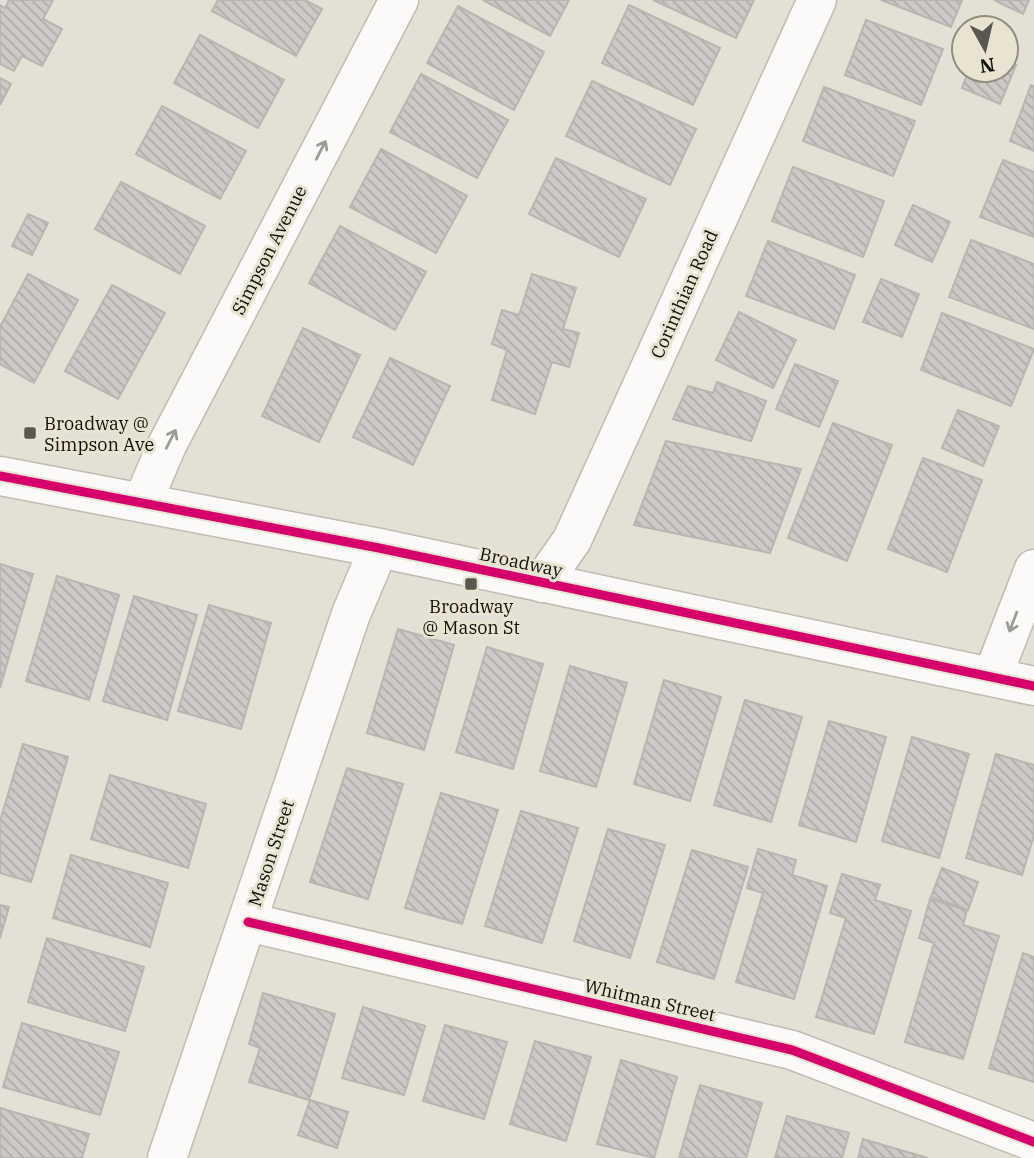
<svg xmlns="http://www.w3.org/2000/svg" width="1034" height="1158" font-family="'IBM Plex Serif',serif">
  <defs>
    <pattern id="building-back-hatch" width="6" height="6" patternUnits="userSpaceOnUse" patternTransform="scale(1.75)"><rect width="6" height="6" fill="#ccc9c7"/><path d="M-1 5l2 2M0 0l6 6M5-1l2 2" fill="none" stroke="#aeaba9"/></pattern>
  </defs>
  <rect width="100%" height="100%" fill="#e3e0d6"/>
  <!-- building -->
  <g fill="url(#building-back-hatch)" stroke="#b9b5b3" stroke-width="2">
    <polygon points="9,0 53,0 43,19 62,29 42,66 22,56 14,71 0,64 0,5 5,8"/>
    <polygon points="218,0 305,0 322,9 296,56 212,11"/>
    <polygon points="483,0 569,0 550,36"/>
    <polygon points="653,0 754,0 736,38"/>
    <polygon points="881,0 962,0 951,27"/>
    <polygon points="994,0 1029,0 1023,14"/>
    <polygon points="629,5 720,48 693,105 602,63"/>
    <polygon points="458,6 544,52 514,110 427,63"/>
    <polygon points="866,20 943,49 921,105 845,75"/>
    <polygon points="200,35 284,80 258,128 174,83"/>
    <polygon points="1006,61 1016,65 1000,104 962,88 969,70 1006,70"/>
    <polygon points="421,74 508,120 477,178 390,132"/>
    <polygon points="0,78 11,84 0,105"/>
    <polygon points="592,81 696,129 670,185 566,136"/>
    <polygon points="1031,85 1034,86 1034,151 1010,141"/>
    <polygon points="824,87 915,121 893,176 803,141"/>
    <polygon points="162,106 246,151 220,199 136,154"/>
    <polygon points="381,149 467,196 436,253 350,207"/>
    <polygon points="556,158 646,199 619,257 529,214"/>
    <polygon points="1003,160 1034,172 1034,237 980,217"/>
    <polygon points="793,167 884,201 863,257 772,221"/>
    <polygon points="121,182 205,226 180,274 95,229"/>
    <polygon points="913,205 950,222 932,262 895,245"/>
    <polygon points="28,214 48,223 32,255 12,246"/>
    <polygon points="340,226 426,272 395,330 309,283"/>
    <polygon points="971,240 1034,264 1034,329 949,297"/>
    <polygon points="768,241 855,275 834,329 746,296"/>
    <polygon points="28,274 78,300 34,383 0,364 0,327"/>
    <polygon points="532,274 576,288 563,329 579,333 569,367 552,362 535,414 492,400 507,350 492,344 502,310 519,315"/>
    <polygon points="881,279 919,294 902,337 863,322"/>
    <polygon points="112,285 165,313 118,399 65,371"/>
    <polygon points="739,312 796,340 773,388 716,360"/>
    <polygon points="942,313 1034,349 1011,406 921,370"/>
    <polygon points="303,328 360,355 319,442 262,416"/>
    <polygon points="390,358 450,386 413,465 353,437"/>
    <polygon points="795,364 838,381 819,427 776,409"/>
    <polygon points="717,382 766,401 751,441 673,419 688,386 713,393"/>
    <polygon points="958,410 999,426 983,466 942,448"/>
    <polygon points="833,423 892,445 847,561 788,538"/>
    <polygon points="666,441 801,469 770,553 634,525"/>
    <polygon points="923,458 982,480 947,572 888,549"/>
    <polygon points="0,564 33,574 0,688"/>
    <polygon points="57,576 119,595 89,700 26,681"/>
    <polygon points="134,596 197,615 167,720 103,701"/>
    <polygon points="209,605 271,623 241,729 178,711"/>
    <polygon points="398,629 454,645 424,750 367,733"/>
    <polygon points="487,647 543,664 513,769 456,752"/>
    <polygon points="570,666 627,683 596,787 540,771"/>
    <polygon points="664,680 721,697 690,801 634,784"/>
    <polygon points="745,700 802,717 771,822 714,805"/>
    <polygon points="829,721 886,737 856,842 799,825"/>
    <polygon points="912,737 969,754 939,858 882,841"/>
    <polygon points="23,744 68,757 31,882 0,873 0,821"/>
    <polygon points="996,754 1034,765 1034,835 1022,875 966,858"/>
    <polygon points="347,768 403,784 368,899 310,882"/>
    <polygon points="110,775 206,804 188,868 91,839"/>
    <polygon points="441,793 498,810 462,924 405,908"/>
    <polygon points="521,811 578,828 542,943 485,926"/>
    <polygon points="608,829 665,845 630,958 574,941"/>
    <polygon points="758,849 796,860 792,875 827,886 794,999 736,982 763,893 747,888"/>
    <polygon points="692,850 748,867 714,979 657,962"/>
    <polygon points="71,855 168,883 150,947 53,918"/>
    <polygon points="942,868 978,882 968,910 931,897"/>
    <polygon points="842,874 880,885 875,900 911,911 874,1034 816,1017 846,918 830,913"/>
    <polygon points="930,899 967,910 963,925 999,936 963,1059 905,1042 934,943 919,938"/>
    <polygon points="0,905 9,907 0,938"/>
    <polygon points="47,938 144,967 125,1031 28,1002"/>
    <polygon points="1023,953 1034,957 1034,1082 989,1068"/>
    <polygon points="263,993 335,1014 309,1100 249,1082 260,1048 249,1044"/>
    <polygon points="363,1007 425,1026 404,1095 342,1078"/>
    <polygon points="22,1023 119,1052 100,1115 3,1087"/>
    <polygon points="445,1025 507,1042 484,1119 423,1101"/>
    <polygon points="535,1041 591,1057 566,1141 510,1124"/>
    <polygon points="621,1060 677,1077 654,1158 597,1144"/>
    <polygon points="700,1085 762,1103 746,1158 679,1158"/>
    <polygon points="310,1100 348,1112 337,1148 298,1135"/>
    <polygon points="0,1108 89,1134 82,1158 0,1158"/>
    <polygon points="787,1116 849,1133 842,1158 775,1158"/>
    <polygon points="863,1139 928,1158 858,1158"/>
  </g>
  <g fill="none" stroke-linecap="round" stroke-linejoin="round">
    <defs>
      <g id="minor">
        <polyline points="143,501 167,445 399,0"/>
        <polyline points="542,583 572,540 817,0"/>
        <polyline points="993,675 1034,569"/>
        <polyline points="248,922 792,1050 1034,1142"/>
        <polyline points="167,1158 351,614 379,548"/>
      </g>
      <polyline id="major" points="0,476 379,548 1034,686"/>
    </defs>
    <!-- minor casing -->
    <use href="#minor" stroke="#bebcb3" stroke-width="41"/>
    <!-- major casing -->
    <use href="#major" stroke="#bebcb3" stroke-width="41"/>
    <!-- minor -->
    <use href="#minor" stroke="#fbfaf9" stroke-width="38"/>
    <!-- major -->
    <use href="#major" stroke="#fbfaf9" stroke-width="38"/>
    <defs>
      <g id="cycleway">
        <polyline points="0,476 379,548 1034,686"/>
        <polyline points="248,922 792,1050 1034,1142"/>
      </g>
    </defs>
    <!-- cycleway casing -->
    <use href="#cycleway" stroke="#e8e4d1" stroke-width="13"/>
    <!-- cycleway -->
    <use href="#cycleway" stroke="#d6006c" stroke-width="9"/>
  </g>
  <!-- one-way arrows -->
  <defs><path id="oneway-shaft" d="M-6 0H5M1.5-3L5.5 0L1.5 3" fill="none" stroke-width="1.6" stroke-linecap="round" stroke-linejoin="round" transform="scale(1.75)"/></defs>
  <g stroke="#9c9b98">
    <use href="#oneway-shaft" transform="translate(321 150) rotate(-63)"/>
    <use href="#oneway-shaft" transform="translate(171 439) rotate(-63)"/>
    <use href="#oneway-shaft" transform="translate(1013 622) rotate(111)"/>
  </g>
  <!-- markers -->
  <g fill="#59574f" stroke="#e8e4d1" stroke-width="2.5">
    <rect x="23" y="426" width="14" height="14" rx="3.5"/>
    <rect x="464" y="577" width="14" height="14" rx="3.5"/>
  </g>
  <g text-anchor="middle" dominant-baseline="central" stroke-width="6" stroke-linejoin="round" paint-order="stroke">
    <!-- street labels -->
    <g font-size="18" fill="#0e0d07" stroke="#e8e4d1">
      <text transform="translate(269 250) rotate(-63)">Simpson Avenue</text>
      <text transform="translate(684 294) rotate(-66)">Corinthian Road</text>
      <text transform="translate(521 562) rotate(12)">Broadway</text>
      <text transform="translate(271 853) rotate(-72)">Mason Street</text>
      <text transform="translate(650 1000) rotate(13)">Whitman Street</text>
    </g>
    <!-- poi labels -->
    <g font-size="18" fill="#0e0d07" stroke="#e8e4d1" text-anchor="start">
      <text x="44" y="423">Broadway @<tspan x="44" dy="21">Simpson Ave</tspan></text>
      <text x="471" y="606" text-anchor="middle">Broadway<tspan x="471" dy="21">@ Mason St</tspan></text>
    </g>
  </g>
  <!-- north arrow -->
  <g transform="translate(985 49) rotate(172)"><circle r="33" fill="#e8e4d1" stroke="#918e80" stroke-width="2"/>
  <path d="M0-5L12 26L0 18L-12 26Z" fill="#59574f"/>
  <text y="-10" font-size="19" font-weight="bold" text-anchor="middle" fill="#0e0d07">N</text>
  </g>
</svg>
